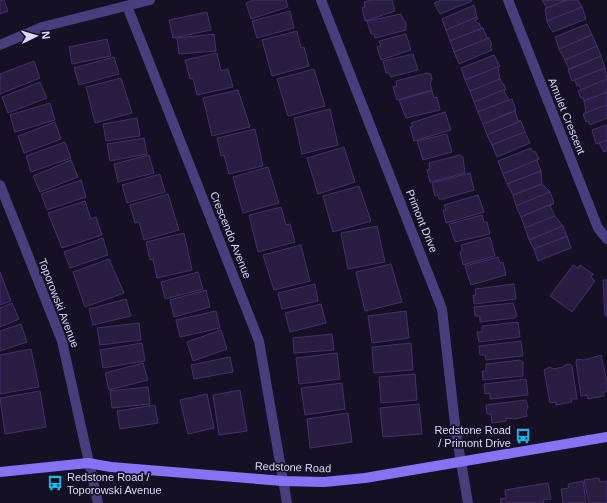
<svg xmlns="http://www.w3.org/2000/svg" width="607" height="503" font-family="Arial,sans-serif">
  <rect width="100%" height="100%" fill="#151023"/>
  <!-- building -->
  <g fill="#291d42" stroke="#44316c">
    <polygon points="0,0 4,0 8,11 0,14"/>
    <polygon points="254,0 286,0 288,7 251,19 246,3"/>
    <polygon points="371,0 392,0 395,11 365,21 362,8 365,7 364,2"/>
    <polygon points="441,0 472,0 472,1 440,14 434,3"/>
    <polygon points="542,0 567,0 547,8"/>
    <polygon points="567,0 578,0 582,7 547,21 545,9"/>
    <polygon points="474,5 477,17 446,30 442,19"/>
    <polygon points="582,7 586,19 553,32 550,28 547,21"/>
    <polygon points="290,11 294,28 257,38 252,21"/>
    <polygon points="207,12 211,30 173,38 169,20"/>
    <polygon points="401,14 404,21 406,22 406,30 375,38 374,34 371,34 367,21"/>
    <polygon points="477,17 478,19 475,20 477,23 479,23 481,28 483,28 450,41 446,30"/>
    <polygon points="587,24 592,35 559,49 555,37"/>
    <polygon points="483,28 487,38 489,38 454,52 450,41"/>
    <polygon points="297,31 301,48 304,47 309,66 272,76 262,40"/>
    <polygon points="214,34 216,51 179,54 177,38"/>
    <polygon points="406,34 411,50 381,60 377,47 381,46 379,41"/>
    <polygon points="592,35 597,46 565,60 559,49"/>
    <polygon points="489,38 492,45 490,46 492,50 459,64 454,52"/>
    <polygon points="107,39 111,56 72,64 69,47"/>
    <polygon points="597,46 601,56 569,69 565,60"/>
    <polygon points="217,53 221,71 228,69 233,87 197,95 193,78 190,79 185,60"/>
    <polygon points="413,54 418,70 391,77 389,73 386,73 383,61"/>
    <polygon points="494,55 500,66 465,80 461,68"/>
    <polygon points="601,56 605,68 572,81 568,70"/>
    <polygon points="114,57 119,74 79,85 74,68"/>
    <polygon points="34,61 40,78 0,94 0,74"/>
    <polygon points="500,66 498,68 500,79 470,91 465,80"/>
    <polygon points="605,68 607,79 581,90 579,85 577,86 575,80"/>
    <polygon points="314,69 325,106 288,116 277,79"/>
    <polygon points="427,73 431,74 432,80 430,83 432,90 397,100 393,87 397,86 396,81"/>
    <polygon points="121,78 132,113 95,123 86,87"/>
    <polygon points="500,79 506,89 474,102 470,91"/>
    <polygon points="607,79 607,92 584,101 583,98 581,98 578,91"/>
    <polygon points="40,82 47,98 8,113 2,97"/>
    <polygon points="506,89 504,91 509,100 478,112 474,102"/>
    <polygon points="238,90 250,127 212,136 203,98"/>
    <polygon points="432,91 434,98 437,97 440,110 406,118 399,100"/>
    <polygon points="607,92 607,105 583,114 586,112 584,101"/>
    <polygon points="512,99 516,110 483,124 478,112"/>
    <polygon points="50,103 55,120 15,132 10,115"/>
    <polygon points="607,105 607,118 590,125 588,121 586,122 583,114"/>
    <polygon points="330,109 338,145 302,154 294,118"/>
    <polygon points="515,111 518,121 521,121 487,135 483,124"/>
    <polygon points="445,112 451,130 414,141 410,127 413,127 411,123"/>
    <polygon points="137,118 140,136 106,141 103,124"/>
    <polygon points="521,121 525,132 492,145 487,135"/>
    <polygon points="55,122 61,139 24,153 18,136"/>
    <polygon points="607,125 607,140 596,144 592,130"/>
    <polygon points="255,129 263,166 229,174 224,155 221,156 217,138"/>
    <polygon points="525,132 530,143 497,157 492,145"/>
    <polygon points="447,134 452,152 423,160 417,141"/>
    <polygon points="144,138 147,154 110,161 107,144"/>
    <polygon points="607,140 607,151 604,152 599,143"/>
    <polygon points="65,142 71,158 31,172 26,156"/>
    <polygon points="344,147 355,182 318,194 307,158"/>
    <polygon points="531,148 533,152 535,151 539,159 503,174 498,161"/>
    <polygon points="149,155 154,173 118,182 114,164"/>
    <polygon points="460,155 463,157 465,173 430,182 427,170 430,169 429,163"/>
    <polygon points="539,159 537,161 541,171 507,184 503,174"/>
    <polygon points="71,160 78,177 40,192 33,176"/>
    <polygon points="268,167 279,203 243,213 233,177"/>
    <polygon points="541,171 542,184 513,195 507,184"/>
    <polygon points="470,173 474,190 443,199 439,199 438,195 435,196 432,183"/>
    <polygon points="160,174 165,192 127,203 122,185"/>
    <polygon points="81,180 86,197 47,210 41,194"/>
    <polygon points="542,184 550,192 516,206 513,195"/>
    <polygon points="359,186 371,221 333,232 323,196"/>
    <polygon points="550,192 554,203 521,217 516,206"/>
    <polygon points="168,194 179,230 144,240 139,222 135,223 130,205"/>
    <polygon points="478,195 484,212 446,223 443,210 446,210 444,205"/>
    <polygon points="85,201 91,219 96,217 102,235 62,248 48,213"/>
    <polygon points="554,203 550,206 555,216 525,228 521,217"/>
    <polygon points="281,207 286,225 290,224 295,242 258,252 249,215"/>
    <polygon points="482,215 484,222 487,222 490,234 455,242 449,224"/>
    <polygon points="555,216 563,226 529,240 525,228"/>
    <polygon points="377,226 385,262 348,269 341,233"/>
    <polygon points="563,226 567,236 534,249 529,240"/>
    <polygon points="184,233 192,270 157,278 153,259 150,260 146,242"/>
    <polygon points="567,236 571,248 538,261 534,249"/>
    <polygon points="490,237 495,256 463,265 460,252 462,251 461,245"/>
    <polygon points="103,238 108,255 70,268 64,252"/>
    <polygon points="301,245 310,281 274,290 263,255"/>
    <polygon points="498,257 500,263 503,262 506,275 471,285 465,266"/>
    <polygon points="109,259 124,293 85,307 73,272"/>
    <polygon points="391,264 402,302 365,311 356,272"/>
    <polygon points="573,265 578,268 580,265 593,274 591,277 595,281 572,312 550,296"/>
    <polygon points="0,272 11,301 0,305"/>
    <polygon points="198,272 203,289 165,299 161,282"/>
    <polygon points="603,280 607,280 607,317 605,315"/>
    <polygon points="315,284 318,301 282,309 278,293"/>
    <polygon points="514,284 516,299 474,304 473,295 476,295 475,289"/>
    <polygon points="206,290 210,307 174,317 170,300"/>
    <polygon points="126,299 131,316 93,325 89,309"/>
    <polygon points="12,303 19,319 0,327 0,308"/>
    <polygon points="513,303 517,316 515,318 480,322 480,316 475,316 474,307"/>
    <polygon points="321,304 326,323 290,332 285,313"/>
    <polygon points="216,311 220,328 180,337 176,320"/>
    <polygon points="406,311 409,338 372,343 368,316"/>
    <polygon points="518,322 520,337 479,342 477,332 482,332 482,326"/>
    <polygon points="139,323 141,340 100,345 97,328"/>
    <polygon points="21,324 27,342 0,351 0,331"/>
    <polygon points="221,330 227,349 193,361 187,342"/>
    <polygon points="332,334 334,350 294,353 293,338"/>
    <polygon points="521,341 523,356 486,360 485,355 480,355 479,346"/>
    <polygon points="142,343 145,361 103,368 100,350"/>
    <polygon points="411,343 413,370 374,373 372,347"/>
    <polygon points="31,349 39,387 0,394 0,355"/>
    <polygon points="337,353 340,379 299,384 296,358"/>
    <polygon points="601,355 607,382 607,392 603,392 604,396 588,399 587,395 581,396 576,362 577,359 584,360"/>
    <polygon points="230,357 233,372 194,379 191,365"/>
    <polygon points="520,360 523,362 523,376 483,380 482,371 486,371 486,364"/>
    <polygon points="143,363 148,380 109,390 105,373"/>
    <polygon points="570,364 572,366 577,399 571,399 572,402 556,405 556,402 550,403 544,370 550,367 553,369 563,367 565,365"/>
    <polygon points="415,374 417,400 381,403 379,377"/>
    <polygon points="526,379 528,395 490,399 490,393 485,394 484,384"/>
    <polygon points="342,383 345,409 305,415 301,388"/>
    <polygon points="148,387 150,404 112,408 110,391"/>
    <polygon points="240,390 247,431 219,435 213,395"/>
    <polygon points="40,391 46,427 5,434 0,398"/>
    <polygon points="207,394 214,428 188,434 180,400"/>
    <polygon points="526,400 528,407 526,411 527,416 515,419 506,418 506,421 492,423 491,414 487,414 486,405"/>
    <polygon points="419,404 422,434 383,437 380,408"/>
    <polygon points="155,405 158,423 120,429 117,411"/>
    <polygon points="348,413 352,442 310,448 307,419"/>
    <polygon points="599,478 600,482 607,481 607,503 589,503 584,480"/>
    <polygon points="583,481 586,503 563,503 561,489 569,488 568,484"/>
    <polygon points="548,483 551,499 543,500 544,503 501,503 500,499 506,498 505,490"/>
  </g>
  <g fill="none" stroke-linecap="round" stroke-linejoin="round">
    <!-- street -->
    <g stroke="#483e7e" stroke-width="10">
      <polyline points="321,0 442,309 456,433 468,503"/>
      <polyline points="508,0 598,228 607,239"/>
      <polyline points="127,6 259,341 287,503"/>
      <polyline points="0,45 42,27 150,0"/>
      <polyline points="0,185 62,341 98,503"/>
    </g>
    <!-- secondary -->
    <polyline stroke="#8672f5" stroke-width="10" points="0,472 88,463 111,467 283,481 324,482 365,478 607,437"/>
  </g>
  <!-- icons -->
  <defs>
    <symbol id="bus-bare" viewBox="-9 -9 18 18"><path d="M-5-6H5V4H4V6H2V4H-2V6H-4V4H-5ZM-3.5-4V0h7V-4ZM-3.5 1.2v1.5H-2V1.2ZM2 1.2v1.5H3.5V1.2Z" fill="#11bbec" stroke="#151023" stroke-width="2.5" paint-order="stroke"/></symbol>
  </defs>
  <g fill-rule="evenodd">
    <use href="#bus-bare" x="512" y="425" width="22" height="22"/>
    <use href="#bus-bare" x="44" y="472" width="22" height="22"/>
  </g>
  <g text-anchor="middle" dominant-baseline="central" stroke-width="3.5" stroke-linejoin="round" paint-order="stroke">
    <!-- street labels -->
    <g font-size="11" fill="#ded4fc" stroke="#151023">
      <text transform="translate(567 116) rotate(68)">Amulet Crescent</text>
      <text transform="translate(422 221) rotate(68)">Primont Drive</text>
      <text transform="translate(231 235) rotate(68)">Crescendo Avenue</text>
      <text transform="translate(59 303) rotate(69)">Toporowski Avenue</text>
      <text transform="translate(293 467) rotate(2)">Redstone Road</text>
    </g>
    <!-- poi labels -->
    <g font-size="11" fill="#ded4fc" stroke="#151023" text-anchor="end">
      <text x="511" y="430">Redstone Road<tspan x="511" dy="13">/ Primont Drive</tspan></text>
      <text x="67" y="477" text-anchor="start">Redstone Road /<tspan x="67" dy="13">Toporowski Avenue</tspan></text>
    </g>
  </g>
  <!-- north arrow -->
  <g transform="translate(36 36) rotate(85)" stroke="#151023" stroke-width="3" paint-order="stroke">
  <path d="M0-3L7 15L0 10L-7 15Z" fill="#ded4fc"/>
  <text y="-6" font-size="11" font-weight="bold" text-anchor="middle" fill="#ded4fc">N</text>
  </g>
</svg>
